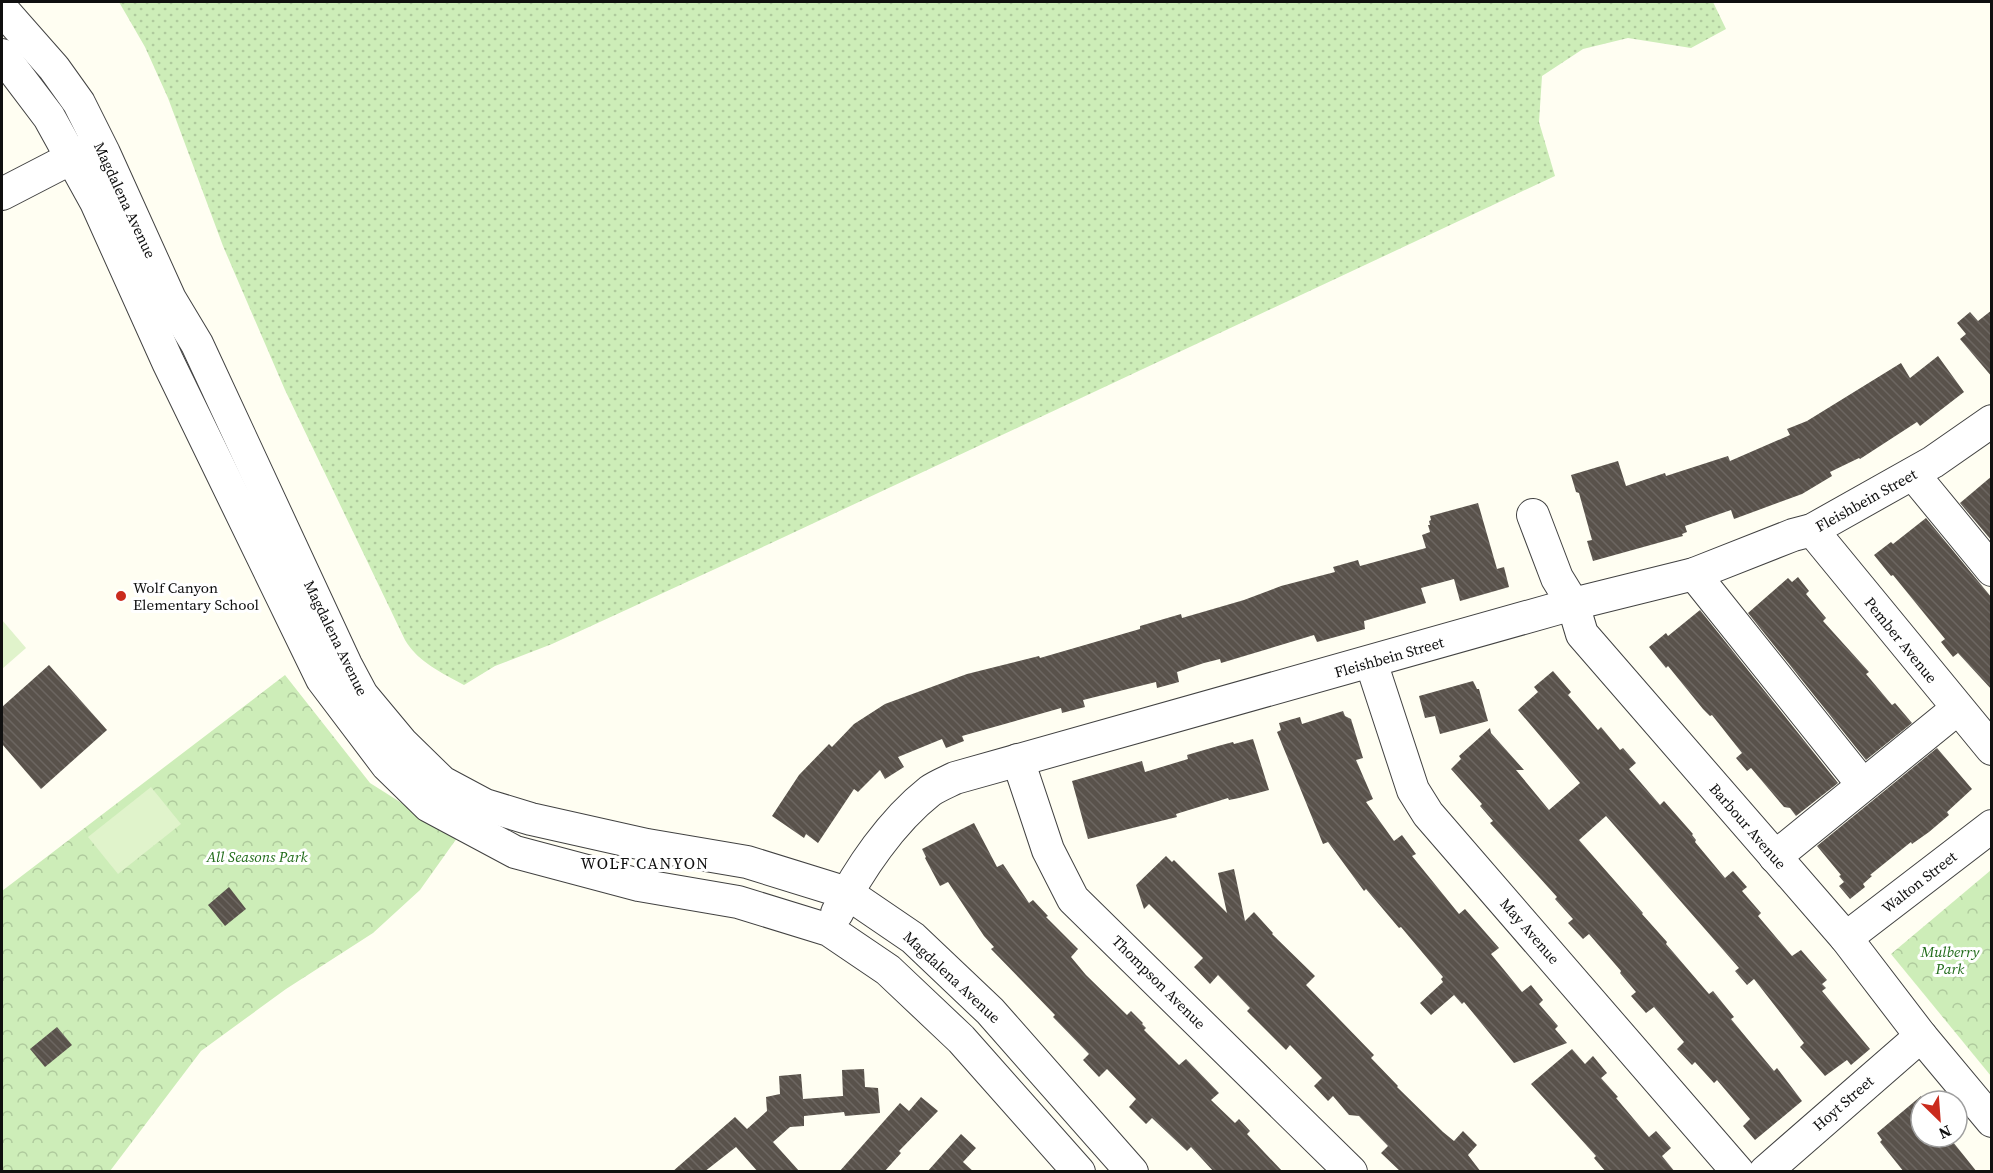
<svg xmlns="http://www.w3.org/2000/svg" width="1993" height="1173" font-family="'Source Serif 4',serif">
  <defs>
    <pattern id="grass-dots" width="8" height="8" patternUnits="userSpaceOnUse" patternTransform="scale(1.5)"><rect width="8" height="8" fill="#cdedb8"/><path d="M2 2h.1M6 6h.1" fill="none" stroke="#afca9d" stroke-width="1.8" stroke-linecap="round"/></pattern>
    <pattern id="park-crowns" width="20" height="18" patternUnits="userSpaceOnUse" patternTransform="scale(1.5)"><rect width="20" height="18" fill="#cdedb8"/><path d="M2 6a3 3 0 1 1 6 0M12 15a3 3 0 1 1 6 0" fill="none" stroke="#afca9d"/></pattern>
    <pattern id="building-back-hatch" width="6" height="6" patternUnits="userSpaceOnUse" patternTransform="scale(1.5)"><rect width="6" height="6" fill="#59524b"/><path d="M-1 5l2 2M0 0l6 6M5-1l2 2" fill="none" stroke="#6c6661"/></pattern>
  </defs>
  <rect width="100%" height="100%" fill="#fffef2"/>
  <!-- grass -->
  <path fill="url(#grass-dots)" d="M119 2H1713L1726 29 1691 48 1628 38 1583 49 1542 76 1539 122 1555 176 767 545 552 644 495 666 464 685C442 673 418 662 405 640L285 390 223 246 168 98 145 47Z"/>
  <!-- park -->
  <g fill="url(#park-crowns)">
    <polygon points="285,675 370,783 457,838 420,890 373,933 286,989 201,1051 110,1171 2,1172 2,891"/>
    <polygon points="1991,870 1991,1076 1891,954"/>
  </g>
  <!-- pitch -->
  <g fill="#e0f3cb">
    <polygon points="2,620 26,648 2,669"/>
    <polygon points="151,787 181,824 118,874 88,837"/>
  </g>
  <!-- building -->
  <g fill="url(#building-back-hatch)">
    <polygon points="1992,310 1992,377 1960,339 1966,334 1957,323 1970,312 1978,321"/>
    <polygon points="1938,356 1964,392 1920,426 1917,422 1860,459 1859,458 1830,472 1832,476 1802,494 1734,519 1731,510 1685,526 1687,532 1682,534 1683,536 1593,561 1587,541 1592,540 1579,493 1576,492 1571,475 1618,461 1626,486 1665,473 1666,476 1728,456 1730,461 1790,435 1787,429 1807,421 1901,363 1910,378"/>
    <polygon points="1992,476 1992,541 1960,503"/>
    <polygon points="1478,503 1497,569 1504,567 1509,587 1460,601 1454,579 1421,588 1426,603 1364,621 1365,629 1317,642 1314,635 1221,663 1220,659 1204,663 1177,672 1179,682 1157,688 1156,682 1083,700 1085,707 1062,713 1061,708 962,736 964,741 946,748 942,739 898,757 904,767 885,779 880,770 858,792 854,789 818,843 806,834 804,838 772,816 799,775 829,744 832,747 854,724 885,704 967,674 1039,656 1040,658 1140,629 1140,626 1181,614 1182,618 1244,600 1281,586 1335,572 1333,567 1358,560 1360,566 1426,548 1422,535 1430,532 1428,525 1430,525 1429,521 1431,520 1430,516"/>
    <polygon points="1926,518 1992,598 1992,690 1958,653 1953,657 1941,642 1945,639 1893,575 1891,576 1874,555 1891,542 1893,544"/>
    <polygon points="1798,577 1809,591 1806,594 1826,618 1823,621 1869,672 1866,674 1892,705 1895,703 1912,723 1866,760 1748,613 1788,578 1792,582"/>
    <polygon points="1700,610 1838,783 1796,816 1790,808 1784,807 1751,768 1747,771 1736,758 1742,753 1712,715 1710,716 1703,709 1668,666 1666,668 1649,647 1666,633 1668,636"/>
    <polygon points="49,665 107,730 41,789 2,744 2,707"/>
    <polygon points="1553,671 1571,692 1568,695 1598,730 1601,727 1620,750 1623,748 1636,763 1629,769 1660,805 1664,801 1693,834 1692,835 1696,840 1695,842 1725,878 1733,871 1747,887 1742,891 1761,913 1758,916 1792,956 1801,950 1827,980 1822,984 1826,988 1822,991 1870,1049 1851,1065 1847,1060 1825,1076 1800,1047 1804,1043 1754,979 1747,985 1735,971 1739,968 1606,816 1579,840 1643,913 1642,914 1667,942 1666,944 1673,952 1709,994 1713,991 1734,1017 1731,1019 1774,1071 1777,1068 1802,1101 1755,1140 1743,1126 1750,1119 1717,1080 1714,1083 1695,1062 1692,1065 1677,1049 1684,1042 1654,1007 1646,1013 1631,996 1636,992 1620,973 1621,971 1589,934 1583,939 1568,923 1573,919 1555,899 1557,897 1490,823 1493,821 1480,806 1482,804 1451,769 1461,759 1459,756 1490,728 1491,733 1524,770 1516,770 1549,810 1580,783 1518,710 1538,692 1534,687"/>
    <polygon points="1473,681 1477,689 1479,689 1488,721 1440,734 1435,716 1425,718 1419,696"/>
    <polygon points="1343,711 1345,716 1351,719 1363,758 1356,760 1373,799 1366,802 1394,841 1402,835 1416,854 1412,856 1459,914 1465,909 1499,948 1491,954 1522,992 1531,985 1543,1000 1539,1004 1558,1026 1555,1029 1567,1043 1514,1063 1464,1002 1462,1004 1454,995 1431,1015 1420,1003 1443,982 1441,979 1443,977 1401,927 1399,928 1366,889 1364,891 1328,842 1323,844 1277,732 1281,730 1279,723 1300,717 1302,724"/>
    <polygon points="1253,739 1269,790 1239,798 1229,800 1228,798 1176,814 1177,817 1088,839 1072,781 1142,761 1145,772 1188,759 1187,755 1218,746 1233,742 1234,744"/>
    <polygon points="1937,748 1972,789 1947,812 1949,815 1929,832 1912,844 1911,842 1870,875 1872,876 1863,884 1865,887 1850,899 1839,886 1844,882 1839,876 1841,875 1817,846"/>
    <polygon points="974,823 997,867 1003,864 1029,903 1033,900 1048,916 1046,917 1078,949 1071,957 1086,975 1127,1015 1131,1011 1143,1023 1142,1024 1146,1028 1144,1030 1179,1065 1186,1059 1219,1093 1211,1100 1235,1123 1239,1119 1250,1131 1247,1134 1283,1172 1214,1172 1191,1147 1187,1151 1152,1118 1146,1124 1129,1107 1136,1099 1107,1069 1099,1077 1083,1060 1089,1054 1053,1017 1055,1015 991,949 994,947 984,936 948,882 940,886 925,858 926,857 922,849"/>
    <polygon points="1166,856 1172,862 1174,860 1227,913 1218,873 1234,869 1245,921 1254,912 1273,933 1272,934 1315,976 1306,985 1374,1055 1371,1058 1398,1086 1397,1087 1443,1132 1454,1141 1463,1131 1477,1145 1468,1155 1481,1172 1401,1172 1381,1153 1388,1146 1359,1116 1349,1115 1333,1096 1328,1101 1314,1086 1322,1078 1290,1045 1286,1050 1247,1011 1250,1008 1218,975 1210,984 1194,967 1203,958 1149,904 1144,909 1136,885"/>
    <polygon points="229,887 246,909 225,926 208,905"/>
    <polygon points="57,1027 72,1045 45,1067 30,1049"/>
    <polygon points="1572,1049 1585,1064 1593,1056 1607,1073 1601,1078 1618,1097 1616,1098 1649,1137 1656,1131 1671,1148 1662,1156 1675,1172 1606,1172 1594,1158 1596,1156 1531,1084"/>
    <polygon points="864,1069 865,1087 878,1088 880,1113 845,1116 844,1112 804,1116 804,1126 790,1127 773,1142 800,1172 758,1172 736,1147 704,1172 672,1172 735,1117 747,1129 767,1111 766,1097 780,1094 779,1076 801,1074 803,1099 843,1096 842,1070"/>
    <polygon points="1921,1096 1921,1137 1949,1137 1977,1172 1904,1172 1880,1142 1882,1140 1877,1133"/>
    <polygon points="921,1097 938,1111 899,1151 901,1153 884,1172 839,1172 900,1103 909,1111"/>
    <polygon points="961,1134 976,1148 963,1162 974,1172 927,1172"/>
  </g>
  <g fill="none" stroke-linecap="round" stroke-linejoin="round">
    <defs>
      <g id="minor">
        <polyline points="2,9 54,68 79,103 104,153 170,299 197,344 346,665 362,695 402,743 442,782 485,805 531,819 647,845 747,862 847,893 913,938 990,1011 1132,1172"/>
        <polyline points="2,55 49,117 96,202 168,362 322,679 387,765 429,806 515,852 639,885 738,902 829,930 888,970 961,1039 1079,1172"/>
        <polyline points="2,194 91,148"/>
        <polyline points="1913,474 1992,570"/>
        <polyline points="1533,515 1557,578 1573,604 1582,634 1846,938 1921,1036 1992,1121"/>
        <polyline points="1812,530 1992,749"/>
        <polyline points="1694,574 1863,785"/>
        <polyline points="1371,662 1413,790 1428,814 1738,1172"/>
        <polyline points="1018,760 1048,850 1073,899 1351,1172"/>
        <polyline points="1775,857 1957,709"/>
        <path d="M837 913C858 870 892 821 930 791 937 786 947 782 955 778L1573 604 1694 574 1793 535 1812 530 1933 462 1992 421"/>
        <polyline points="1846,938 1992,826"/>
        <polyline points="1765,1172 1921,1036"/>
      </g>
    </defs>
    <!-- minor casing -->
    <use href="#minor" stroke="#424242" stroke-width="34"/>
    <!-- minor -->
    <use href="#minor" stroke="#fff" stroke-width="32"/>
  </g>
  <!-- markers -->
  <circle fill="#ca2b1d" stroke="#fff" stroke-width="2" cx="121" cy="596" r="6"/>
  <g text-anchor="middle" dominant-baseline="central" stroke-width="6" stroke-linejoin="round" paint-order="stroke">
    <!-- street labels -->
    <g font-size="15" fill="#0f0f0f" stroke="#fff">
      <text transform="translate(125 200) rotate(65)">Magdalena Avenue</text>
      <text transform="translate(1866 500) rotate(-29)">Fleishbein Street</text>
      <text transform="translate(336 638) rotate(64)">Magdalena Avenue</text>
      <text transform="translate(1901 640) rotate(51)">Pember Avenue</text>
      <text transform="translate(1389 657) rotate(-16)">Fleishbein Street</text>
      <text transform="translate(1748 826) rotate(49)">Barbour Avenue</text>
      <text transform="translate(1919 882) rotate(-38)">Walton Street</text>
      <text transform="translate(1530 931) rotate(49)">May Avenue</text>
      <text transform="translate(952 977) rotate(43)">Magdalena Avenue</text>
      <text transform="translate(1159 982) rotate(45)">Thompson Avenue</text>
      <text transform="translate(1843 1103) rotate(-41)">Hoyt Street</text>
    </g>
    <!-- poi labels -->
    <g font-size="15" fill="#0f0f0f" stroke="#fff" text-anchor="start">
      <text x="133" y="587">Wolf Canyon<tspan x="133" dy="17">Elementary School</tspan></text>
    </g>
    <!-- park labels -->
    <g font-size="15" font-style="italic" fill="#216c1a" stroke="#fff">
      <text x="257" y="856">All Seasons Park</text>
      <text x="1950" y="951">Mulberry<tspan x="1950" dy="17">Park</tspan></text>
    </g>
    <!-- neighbourhood labels -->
    <g font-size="16" letter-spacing="1.5" fill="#0f0f0f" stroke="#fff">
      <text x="645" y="863">WOLF CANYON</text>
    </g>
  </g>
  <!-- border -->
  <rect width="1993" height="1173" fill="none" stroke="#0f0f0f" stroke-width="6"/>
  <!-- north arrow -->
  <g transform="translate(1939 1119) rotate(155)"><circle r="28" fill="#ffffff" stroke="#9f9f9f" stroke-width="1.5"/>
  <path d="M0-4.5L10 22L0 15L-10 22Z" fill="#ca2b1d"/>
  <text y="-9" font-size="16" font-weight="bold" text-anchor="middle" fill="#0f0f0f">N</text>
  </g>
</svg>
